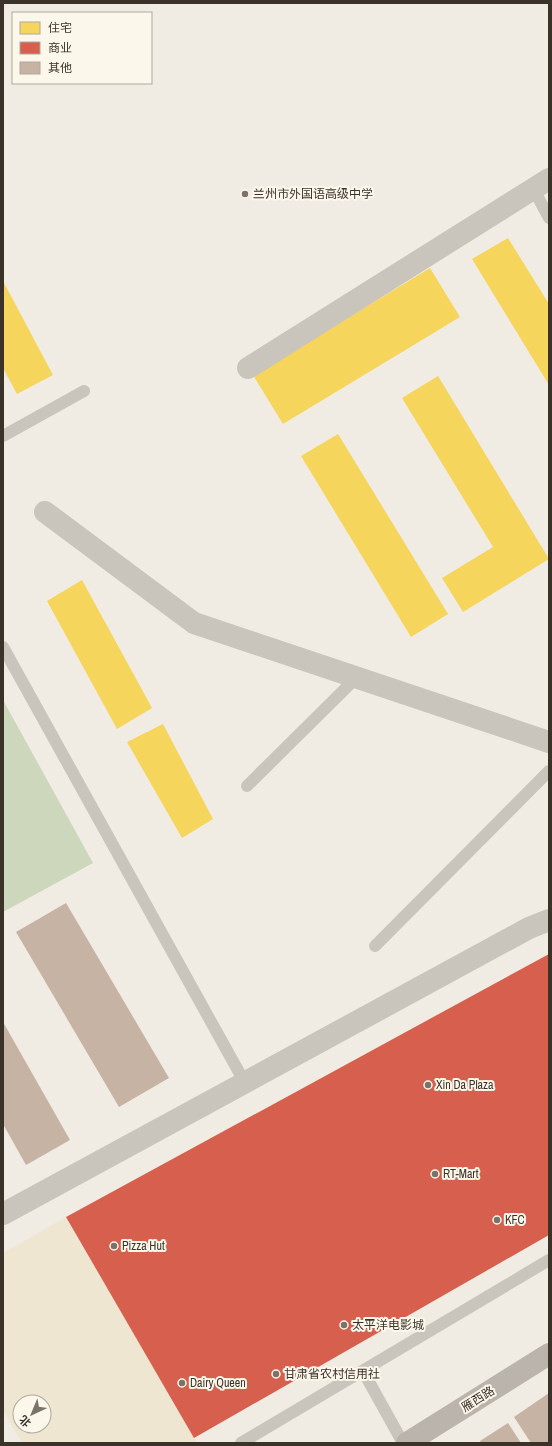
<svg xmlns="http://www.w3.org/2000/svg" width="552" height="1446" font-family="'Archivo Narrow','Noto Sans SC',sans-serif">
  <rect width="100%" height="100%" fill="#f0ece3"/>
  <!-- green -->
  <polygon fill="#cdd7bc" points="3,700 93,863 3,912"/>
  <!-- plaza -->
  <path fill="#efe6d2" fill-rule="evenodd" d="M66 1217 197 1443H22L3 1410V1253ZM20 1402H44V1426H20Z"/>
  <!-- homes -->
  <g fill="#f6d55c">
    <polygon points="508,238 549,304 549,385 472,259"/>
    <polygon points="430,268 460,317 283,424 253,375"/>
    <polygon points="3,281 53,375 17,394 3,368"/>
    <polygon points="438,376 549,559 463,612 442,578 493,547 402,398"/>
    <polygon points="338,434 448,614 411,637 301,456"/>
    <polygon points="82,580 152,708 117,729 47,601"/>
    <polygon points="163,724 213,819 182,838 127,742"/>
  </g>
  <!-- shops -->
  <polygon fill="#d6604d" points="549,954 549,1235 194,1438 66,1217"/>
  <!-- building -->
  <g fill="#c6b3a3">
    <polygon points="66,903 169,1078 119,1107 16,932"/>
    <polygon points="3,1022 70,1140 26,1165 3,1124"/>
    <polygon points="549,1393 549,1443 531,1443 514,1417"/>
    <polygon points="508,1423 521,1443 481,1443 480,1441"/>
  </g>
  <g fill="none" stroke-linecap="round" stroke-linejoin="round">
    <!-- lane -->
    <g stroke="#c9c4bc" stroke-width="12">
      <polyline points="533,188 549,218"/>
      <polyline points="3,436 84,391"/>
      <polyline points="3,647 245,1083"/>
      <polyline points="247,786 356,678"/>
      <polyline points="375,946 549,771"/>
      <polyline points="363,1371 403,1443"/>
      <polyline points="241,1443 549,1260"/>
    </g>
    <!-- street -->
    <g stroke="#c9c4bc" stroke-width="22">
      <polyline points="248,368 549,179"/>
      <polyline points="45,512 194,623 549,742"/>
      <polyline points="3,1214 529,928 549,920"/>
    </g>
    <!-- secondary -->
    <polyline stroke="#bab4ac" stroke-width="22" points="407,1443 549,1354"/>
  </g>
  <!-- markers -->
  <g fill="#7a736a" stroke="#fcf7eb" stroke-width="1.5">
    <circle cx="245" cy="194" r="4"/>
    <circle cx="428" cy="1085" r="4"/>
    <circle cx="435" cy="1174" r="4"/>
    <circle cx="497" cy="1220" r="4"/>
    <circle cx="114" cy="1246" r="4"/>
    <circle cx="344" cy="1325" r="4"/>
    <circle cx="276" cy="1374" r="4"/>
    <circle cx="182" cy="1383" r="4"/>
  </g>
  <g text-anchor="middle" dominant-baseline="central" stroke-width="4" stroke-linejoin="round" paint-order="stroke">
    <!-- poi labels -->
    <g font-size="12" fill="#3b3229" stroke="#fcf7eb" text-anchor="start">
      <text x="253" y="194">兰州市外国语高级中学</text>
      <text x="436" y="1085">Xin Da Plaza</text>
      <text x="443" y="1174">RT-Mart</text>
      <text x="505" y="1220">KFC</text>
      <text x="122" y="1246">Pizza Hut</text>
      <text x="352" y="1325">太平洋电影城</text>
      <text x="284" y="1374">甘肃省农村信用社</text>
      <text x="190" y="1383">Dairy Queen</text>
    </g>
    <!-- street labels -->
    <g font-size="12" fill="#3b3229" stroke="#fcf7eb">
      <text transform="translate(478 1399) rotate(-32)">雁西路</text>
    </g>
  </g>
  <!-- border -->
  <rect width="552" height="1446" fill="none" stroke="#3b3229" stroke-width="8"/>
  <!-- legend -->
  <rect x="12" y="12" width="140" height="72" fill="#fcf7eb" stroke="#afa89d"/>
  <rect x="20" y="22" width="20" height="12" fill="#f6d55c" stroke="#afa89d"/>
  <text x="48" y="32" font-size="12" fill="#3b3229">住宅</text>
  <rect x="20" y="42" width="20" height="12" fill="#d6604d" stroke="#afa89d"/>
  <text x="48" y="52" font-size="12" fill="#3b3229">商业</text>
  <rect x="20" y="62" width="20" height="12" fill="#c6b3a3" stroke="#afa89d"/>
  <text x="48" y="72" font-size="12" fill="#3b3229">其他</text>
  <!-- north arrow -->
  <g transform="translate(32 1414) rotate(224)"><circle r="19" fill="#fcf7eb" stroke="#afa89d"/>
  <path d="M0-3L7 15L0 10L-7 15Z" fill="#7a736a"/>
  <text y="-6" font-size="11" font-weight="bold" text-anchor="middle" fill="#3b3229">北</text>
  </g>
</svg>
